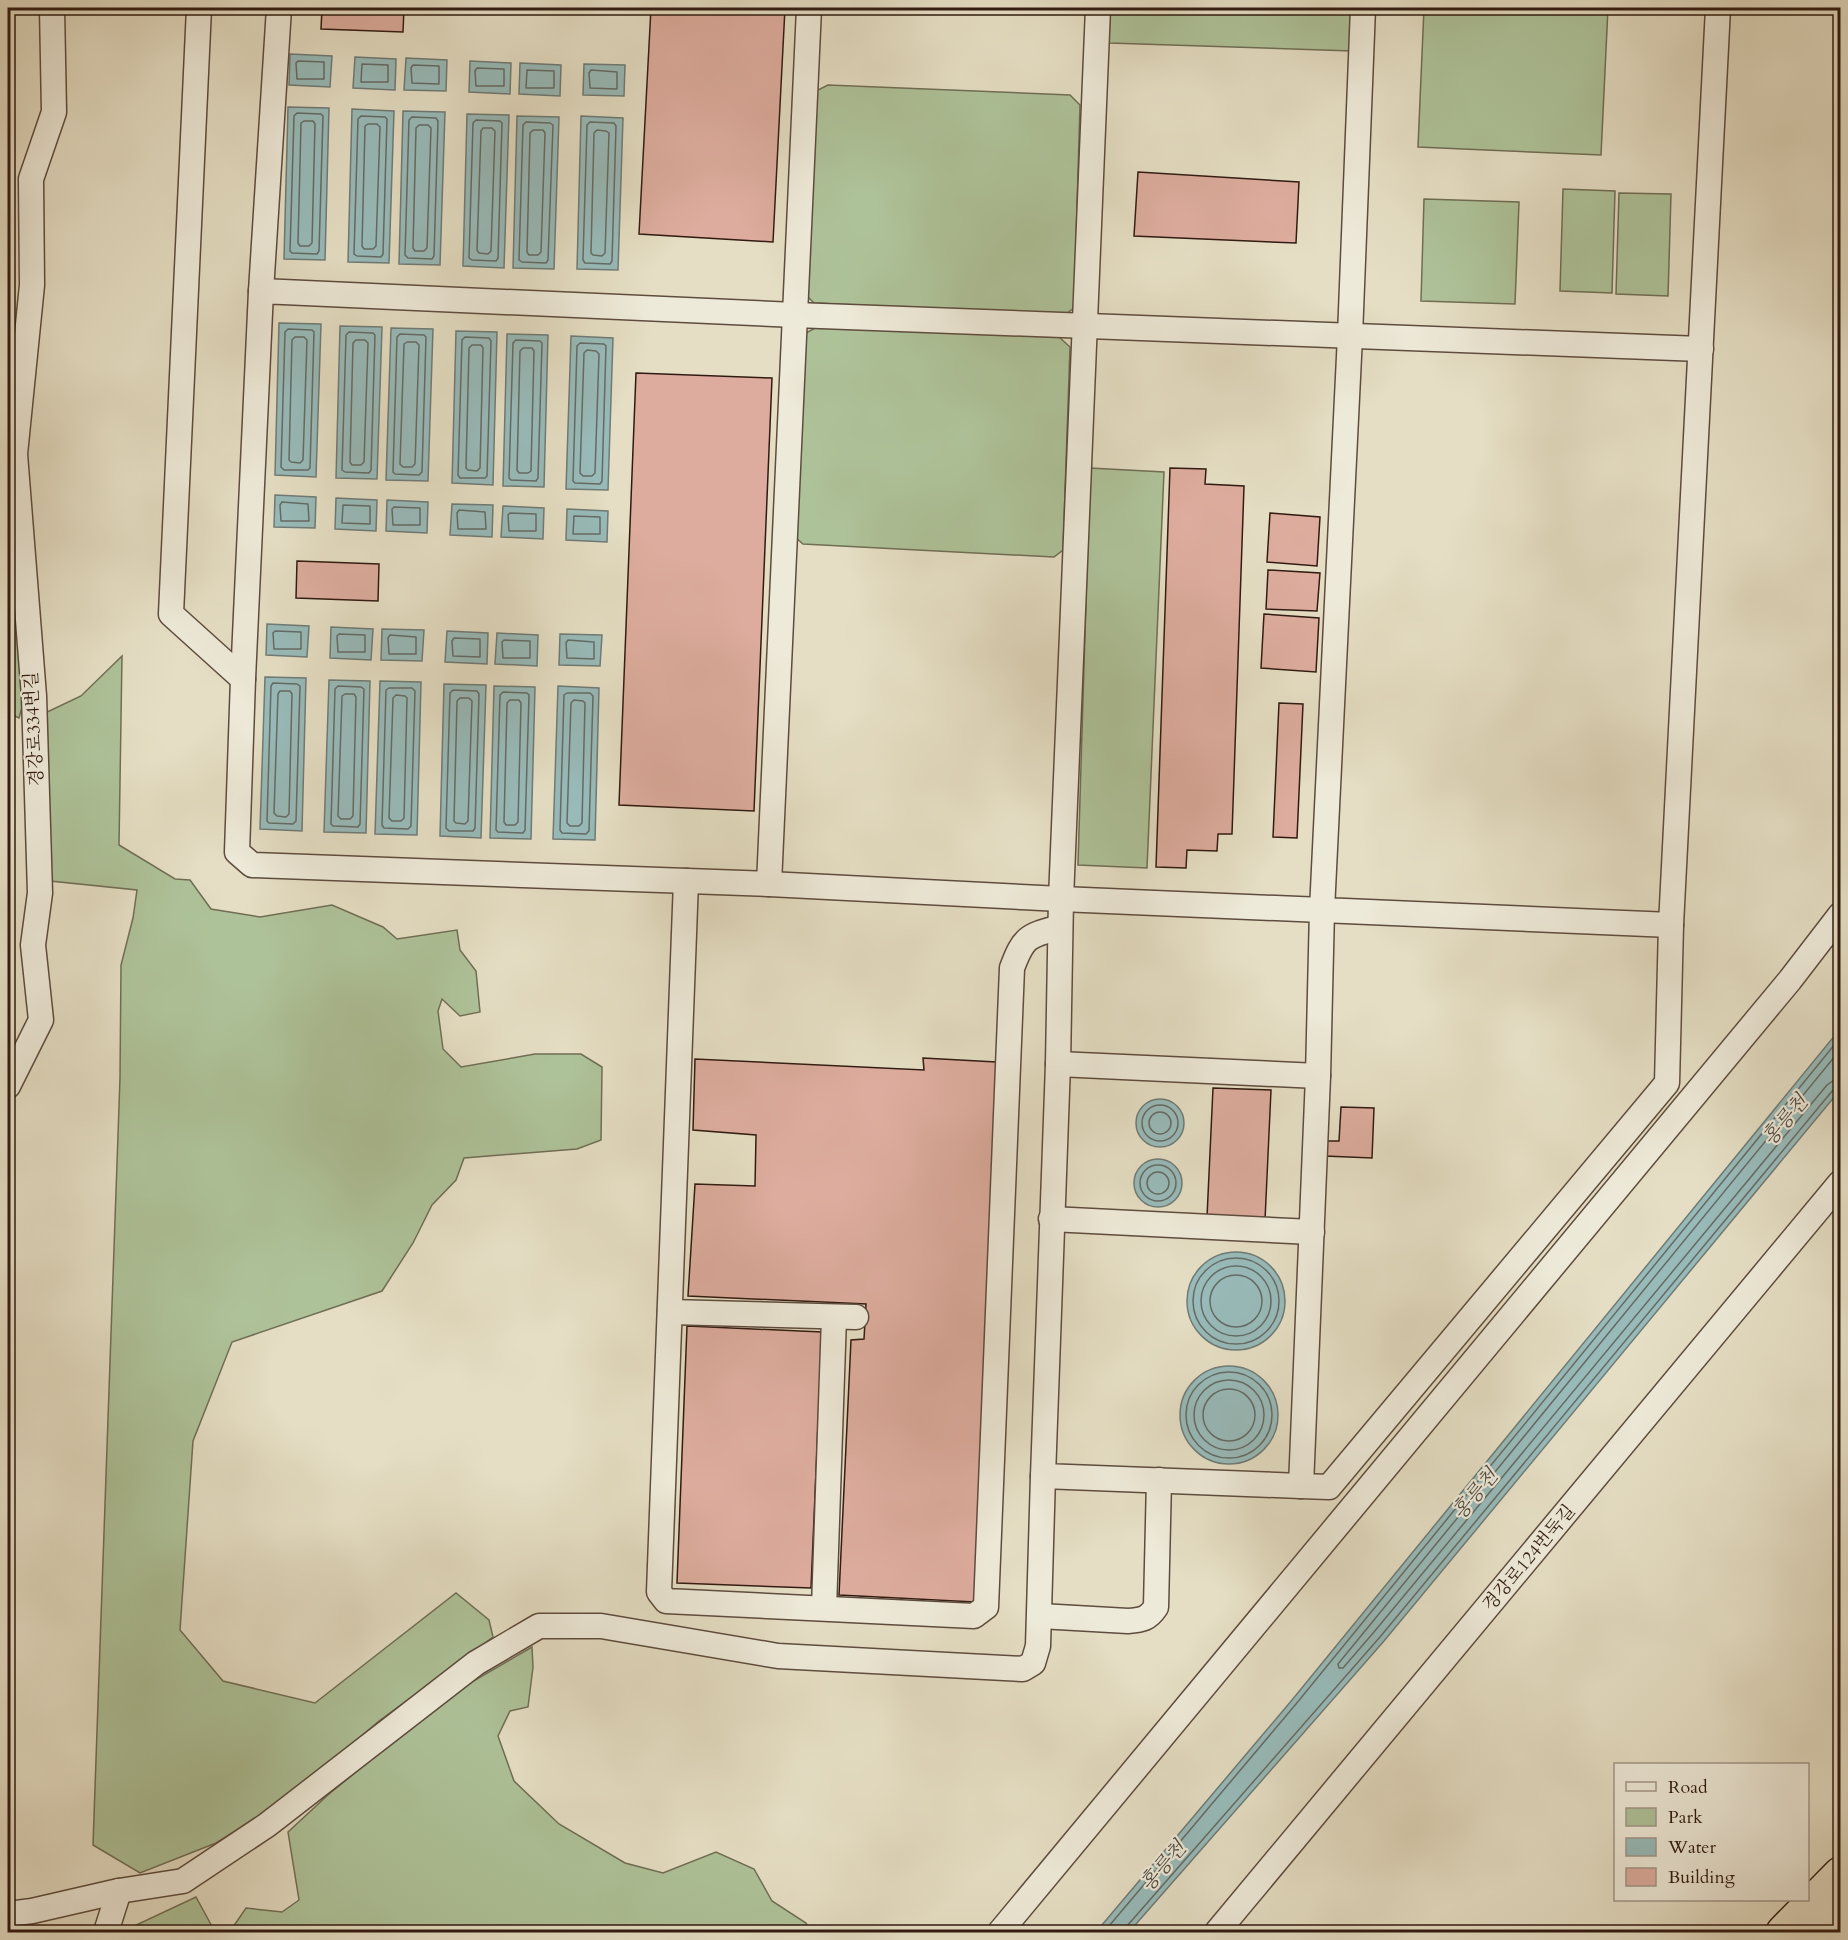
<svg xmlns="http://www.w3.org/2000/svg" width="1848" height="1940" font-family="Cardo,'Noto Serif KR',serif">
  <rect width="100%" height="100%" fill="#e5dec4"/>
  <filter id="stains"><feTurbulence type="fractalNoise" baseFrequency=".00333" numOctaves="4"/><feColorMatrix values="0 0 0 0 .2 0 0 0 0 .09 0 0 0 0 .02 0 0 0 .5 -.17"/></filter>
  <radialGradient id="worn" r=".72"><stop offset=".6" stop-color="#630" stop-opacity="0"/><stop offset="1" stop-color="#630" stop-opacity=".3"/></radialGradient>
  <!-- green -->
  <g fill="#aec299" stroke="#706e55" stroke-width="1.5">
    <polygon points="1110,8 1353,8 1352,51 1109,43"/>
    <polygon points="1424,8 1608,8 1601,155 1418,147"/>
    <polygon points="828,85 1070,95 1080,105 1074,308 1064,315 814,303 806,295 814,92"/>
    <polygon points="1563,189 1615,191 1612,293 1560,291"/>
    <polygon points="1619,193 1671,194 1668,296 1616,294"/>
    <polygon points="1424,199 1519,202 1515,304 1421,301"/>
    <polygon points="817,327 1059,337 1070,347 1063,550 1054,557 803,544 795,537 804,334"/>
    <polygon points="1090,468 1164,472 1147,868 1078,865"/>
    <polygon points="8,589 16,590 26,693 19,718 8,713"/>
    <polygon points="122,656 119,845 175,879 190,880 211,909 260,917 332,905 383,927 397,939 457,930 460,950 476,971 480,1012 460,1016 442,999 438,1011 443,1049 461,1067 535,1054 581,1054 602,1067 601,1140 577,1149 464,1158 456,1180 432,1205 413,1243 382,1291 232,1342 193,1441 180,1630 223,1681 315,1703 456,1593 489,1620 493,1637 379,1721 285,1801 216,1843 140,1873 93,1845 120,1078 121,965 133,918 137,890 50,881 43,714 81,696"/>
    <polygon points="532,1647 533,1667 528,1707 510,1711 498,1736 514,1781 559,1824 625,1863 663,1873 716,1852 754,1869 772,1901 806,1923 811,1932 223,1932 231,1930 246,1908 282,1912 299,1900 288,1832 329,1794 451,1694"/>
    <polygon points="196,1897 215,1932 131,1932 134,1926"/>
  </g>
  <!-- water -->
  <g fill="#98bbba" stroke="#6f7b76" stroke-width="1.5">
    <polygon points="290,54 332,56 330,87 289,85"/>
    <polygon points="355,57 396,59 395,90 353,88"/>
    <polygon points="406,58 447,60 446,91 404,90"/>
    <polygon points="470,61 511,63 510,94 469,92"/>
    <polygon points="520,63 561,65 560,96 519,94"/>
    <polygon points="584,64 625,65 624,96 583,95"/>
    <polygon points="288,107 329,108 325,260 284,259"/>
    <polygon points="352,109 394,111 389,263 348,262"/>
    <polygon points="403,111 445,112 440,265 399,264"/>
    <polygon points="467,114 509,115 504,268 463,266"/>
    <polygon points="517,116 559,117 554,269 513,268"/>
    <polygon points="581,116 623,118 618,270 577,269"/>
    <polygon points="279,323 321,324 316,477 275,475"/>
    <polygon points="340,326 382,327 377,479 336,478"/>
    <polygon points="391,328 433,329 428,481 386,480"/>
    <polygon points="456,331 497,332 493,485 452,483"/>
    <polygon points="507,334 548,335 544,487 503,486"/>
    <polygon points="571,336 613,338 608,490 566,489"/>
    <polygon points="275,495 316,497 315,528 274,527"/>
    <polygon points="336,498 377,500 376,531 335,529"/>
    <polygon points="387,500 428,502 427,533 386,531"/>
    <polygon points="452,504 493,505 492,537 450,535"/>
    <polygon points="503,506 544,508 543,539 501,537"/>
    <polygon points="567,509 608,511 607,542 566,540"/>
    <polygon points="267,624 309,626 307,657 266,655"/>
    <polygon points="331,627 373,629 371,660 330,658"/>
    <polygon points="382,629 424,630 422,661 381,660"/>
    <polygon points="447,631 488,633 487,664 445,662"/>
    <polygon points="497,633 538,635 537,666 495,664"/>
    <polygon points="560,634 602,635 600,666 559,665"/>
    <polygon points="265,677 306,678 302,831 260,829"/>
    <polygon points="329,680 370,681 366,833 324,832"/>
    <polygon points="380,681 421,682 417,835 375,834"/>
    <polygon points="444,684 486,685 481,838 440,836"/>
    <polygon points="494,686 535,687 531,839 490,838"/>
    <polygon points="558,686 599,688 595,840 553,839"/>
    <polygon points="1840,1029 1840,1090 1384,1641 1129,1932 1096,1932 1292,1700"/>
    <circle cx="1160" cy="1123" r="24"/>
    <circle cx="1158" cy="1183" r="24"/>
    <circle cx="1236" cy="1301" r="49"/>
    <circle cx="1229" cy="1415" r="49"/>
  </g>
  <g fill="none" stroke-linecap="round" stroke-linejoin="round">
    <!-- shore -->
    <g stroke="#646b66" stroke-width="1.5">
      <polygon points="298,61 324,62 324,79 297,79 296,63"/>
      <polygon points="362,64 388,65 388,82 361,82"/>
      <polygon points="413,65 439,66 439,84 412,83 411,68"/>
      <polygon points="477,68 504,69 504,86 476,86 475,71"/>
      <polygon points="527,70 554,71 554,88 526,88"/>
      <polygon points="591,70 617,72 617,89 590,88 589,73"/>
      <polygon points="297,113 321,114 323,116 319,251 317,254 292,253 290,251 294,116"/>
      <polygon points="361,116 385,117 387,119 383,254 381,257 357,256 354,254 358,119"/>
      <polygon points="412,117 436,118 438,121 434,256 432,259 408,258 405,255 409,120"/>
      <polygon points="476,120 500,121 502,123 498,258 496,261 472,260 469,258 473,123"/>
      <polygon points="304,121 313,121 315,124 312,243 309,246 300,246 298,243 301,123"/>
      <polygon points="526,122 550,123 553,125 548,260 546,263 522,262 519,260 523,125"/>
      <polygon points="590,122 614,123 616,126 612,261 610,264 585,263 583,260 587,125"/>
      <polygon points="368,124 377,124 380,127 376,246 373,249 364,249 362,246 365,126"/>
      <polygon points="419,125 428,125 431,128 427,248 424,251 415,251 413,248 416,128"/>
      <polygon points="483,128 492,128 495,131 491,251 488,254 479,253 477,250 481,131"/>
      <polygon points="533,130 543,130 545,133 541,252 538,255 529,255 527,252 530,133"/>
      <polygon points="597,130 606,131 609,133 605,253 602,256 593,255 591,253 594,133"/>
      <polygon points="288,329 312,330 314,332 310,468 308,470 284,470 281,467 285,332"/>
      <polygon points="349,332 373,333 375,335 371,470 369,473 345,472 342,470 346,335"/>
      <polygon points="400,334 424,335 426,337 422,472 419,475 395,474 393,472 397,337"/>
      <polygon points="295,337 304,337 307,340 303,460 300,463 291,462 289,460 292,340"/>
      <polygon points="465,337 489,338 491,341 487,476 485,478 460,478 458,475 462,340"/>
      <polygon points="356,340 365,340 368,343 364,462 361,465 352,465 350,462 353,343"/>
      <polygon points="516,340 540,341 542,343 538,478 536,481 511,480 509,478 513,343"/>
      <polygon points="407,342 416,342 419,345 415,464 412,467 403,467 400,464 404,344"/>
      <polygon points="580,343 604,344 606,346 602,481 600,484 575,483 573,481 577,346"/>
      <polygon points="472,345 481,345 483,348 480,468 477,471 468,470 466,468 469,348"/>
      <polygon points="523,348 532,348 534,351 531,471 528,473 519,473 517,470 520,351"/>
      <polygon points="587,350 596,351 599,354 595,473 592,476 583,476 580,473 584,353"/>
      <polygon points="282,502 308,504 309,521 281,521 280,505"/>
      <polygon points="343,505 370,506 370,524 342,523"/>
      <polygon points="394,507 420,508 420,525 393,525 392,509"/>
      <polygon points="459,510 485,512 486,529 458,529 457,513"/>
      <polygon points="510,513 536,514 536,531 509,531 508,515"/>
      <polygon points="574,516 600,517 600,534 573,534"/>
      <polygon points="275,631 301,632 301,649 274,649 273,633"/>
      <polygon points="339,634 365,635 365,652 338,652 337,636"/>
      <polygon points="390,635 416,637 416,654 389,654 388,638"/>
      <polygon points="454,638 480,639 480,657 453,656 452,641"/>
      <polygon points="504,640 530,641 530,658 503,658 502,642"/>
      <polygon points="568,640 594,642 594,659 567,658 566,643"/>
      <polygon points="273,683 297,684 300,686 296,821 293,824 269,823 267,821 271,686"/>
      <polygon points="338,686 361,687 364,689 360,824 358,827 333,826 331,824 335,689"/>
      <polygon points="389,688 412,688 415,691 411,826 408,829 384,828 382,825 386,690"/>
      <polygon points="453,690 477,691 479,694 475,828 473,831 449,831 446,828 450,693"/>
      <polygon points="280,691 290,691 292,694 289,814 286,817 277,816 274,813 278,694"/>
      <polygon points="503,692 527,693 529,695 525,830 523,833 498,832 496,830 500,695"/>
      <polygon points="567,693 590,693 593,696 589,831 586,834 562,833 560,830 564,695"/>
      <polygon points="345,694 354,694 356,697 353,816 350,819 341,819 338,816 342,696"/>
      <polygon points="396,695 405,696 407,698 404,818 401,821 392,821 389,818 393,698"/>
      <polygon points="460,698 469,698 472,701 468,821 465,824 456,823 454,821 457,701"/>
      <polygon points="510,700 519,700 521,703 518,822 515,825 506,825 504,822 507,703"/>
      <polygon points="574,700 583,701 585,703 582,823 579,826 570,826 567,823 571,703"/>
      <polyline points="1840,1050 1338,1664 1339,1668 1343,1668 1374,1632 1827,1085 1834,1080 1840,1079"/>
      <circle cx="1160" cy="1123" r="18"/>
      <circle cx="1160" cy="1123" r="11"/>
      <circle cx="1158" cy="1183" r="18"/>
      <circle cx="1158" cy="1183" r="11"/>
      <circle cx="1236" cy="1301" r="43"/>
      <circle cx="1236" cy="1301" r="35"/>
      <circle cx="1236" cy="1301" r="26"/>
      <circle cx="1229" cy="1415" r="43"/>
      <circle cx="1229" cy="1415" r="35"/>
      <circle cx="1229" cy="1415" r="26"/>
      <polyline points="1104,1932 1296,1704 1840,1038"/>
      <polyline points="1125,1932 1127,1926 1380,1637 1833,1090 1840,1087"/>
    </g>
  </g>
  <!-- building -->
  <g fill="#ddac9e" stroke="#311b11" stroke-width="1.5">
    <polygon points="322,8 404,8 403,32 321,29"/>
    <polygon points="651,8 785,8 773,242 639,234"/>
    <polygon points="1138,172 1299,182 1296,243 1134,236"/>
    <polygon points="636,373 772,378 754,811 619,805"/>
    <polygon points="1170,468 1206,469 1205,484 1244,486 1232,834 1218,834 1217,851 1187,850 1186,868 1156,867"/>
    <polygon points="1270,513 1320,517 1317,566 1267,562"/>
    <polygon points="297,561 379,564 378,601 296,598"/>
    <polygon points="1268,570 1320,573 1317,611 1266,609"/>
    <polygon points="1264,614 1319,618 1316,672 1261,668"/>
    <polygon points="1279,703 1303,704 1297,838 1273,837"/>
    <polygon points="923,1058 996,1062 994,1181 975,1602 839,1595 851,1340 864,1339 866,1304 688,1296 695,1184 755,1186 756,1135 693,1130 695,1059 924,1070"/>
    <polygon points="1213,1088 1271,1090 1265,1220 1207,1217"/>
    <polygon points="1341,1107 1374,1108 1372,1158 1325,1156 1326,1141 1339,1141"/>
    <polygon points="687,1326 822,1332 811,1588 677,1583"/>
  </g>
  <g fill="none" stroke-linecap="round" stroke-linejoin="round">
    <defs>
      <g id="minor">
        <polyline points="199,8 171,614 243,679 237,852 252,865 769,884 1061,899 1322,910 1318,1076 1301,1486 1329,1487 1667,1083 1671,925 1718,8"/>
        <polyline points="1098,8 1061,899 1058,1064 1043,1476 1301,1486"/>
        <polyline points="1363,8 1350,336 1322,910 1671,925"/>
        <polyline points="261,291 279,8"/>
        <polyline points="243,679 261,291 795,315 1701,349"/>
        <path d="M686 881 659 1592 666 1601 974 1616 986 1607 1012 968C1024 936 1028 936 1060 927"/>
        <polyline points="769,884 809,8"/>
        <polyline points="1058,1064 1318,1076"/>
        <polyline points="8,1086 41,1020 33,945 40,893 34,696 15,454 32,285 31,179 54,112 52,8"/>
        <polyline points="1051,1219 1312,1232"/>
        <polyline points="670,1312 856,1317"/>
        <polyline points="824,1608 834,1317"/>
        <path d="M1040 1616 1128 1621C1142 1620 1148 1619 1156 1607L1159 1480"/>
        <polyline points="8,1914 32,1911 119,1891 183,1881 267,1825 476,1663 539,1626 601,1626 778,1656 1023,1669 1033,1663 1038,1646 1043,1476"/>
        <polyline points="106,1932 119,1891"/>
        <polyline points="1000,1932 1790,980 1840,915"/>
        <polyline points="1217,1932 1840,1183"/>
      </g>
      <g id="highway">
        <polyline points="1783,1932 1840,1874"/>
        <polyline points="1819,1932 1840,1911"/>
      </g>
    </defs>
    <!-- minor casing -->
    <use href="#minor" stroke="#5e4c3e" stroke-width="27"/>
    <!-- highway casing -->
    <use href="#highway" stroke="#311b11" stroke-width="36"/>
    <!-- minor -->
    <use href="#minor" stroke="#eeead9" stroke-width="24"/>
    <!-- highway -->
    <use href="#highway" stroke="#e5dec4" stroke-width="33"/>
  </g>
  <g text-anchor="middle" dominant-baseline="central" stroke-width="4.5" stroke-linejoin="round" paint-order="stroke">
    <!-- street labels -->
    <g font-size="18" fill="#311b11" stroke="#eeead9">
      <text transform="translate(34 729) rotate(-93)">경강로334번길</text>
      <text transform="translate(1529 1558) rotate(-50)">경강로124번둑길</text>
    </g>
    <!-- water labels -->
    <g font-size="20" font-style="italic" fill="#504b44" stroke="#eeead9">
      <text transform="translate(1785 1120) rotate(-50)">홍릉천</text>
      <text transform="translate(1475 1494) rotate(-50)">홍릉천</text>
      <text transform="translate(1163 1866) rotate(-49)">홍릉천</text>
    </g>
  </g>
  <!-- margin -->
  <rect width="1848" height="1940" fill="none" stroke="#e5dec4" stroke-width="30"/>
  <rect x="9" y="9" width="1830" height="1922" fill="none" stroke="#311b11" stroke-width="3"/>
  <rect x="15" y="15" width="1818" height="1910" fill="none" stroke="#311b11" stroke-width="1.5"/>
  <!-- legend -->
  <rect x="1614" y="1763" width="195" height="138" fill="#eeead9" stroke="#a29789" stroke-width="1.5"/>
  <rect x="1626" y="1782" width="30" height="9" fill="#eeead9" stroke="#a29789" stroke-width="1.5"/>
  <text x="1668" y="1793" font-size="18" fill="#311b11">Road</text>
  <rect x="1626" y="1808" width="30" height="18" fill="#aec299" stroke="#a29789" stroke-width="1.5"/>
  <text x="1668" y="1823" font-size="18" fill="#311b11">Park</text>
  <rect x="1626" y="1838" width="30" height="18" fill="#98bbba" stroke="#a29789" stroke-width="1.5"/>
  <text x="1668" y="1853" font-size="18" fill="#311b11">Water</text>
  <rect x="1626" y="1868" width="30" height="18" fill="#ddac9e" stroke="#a29789" stroke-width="1.5"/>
  <text x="1668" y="1883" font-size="18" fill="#311b11">Building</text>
  <rect width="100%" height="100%" filter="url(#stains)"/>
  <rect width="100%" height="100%" fill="url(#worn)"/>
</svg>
